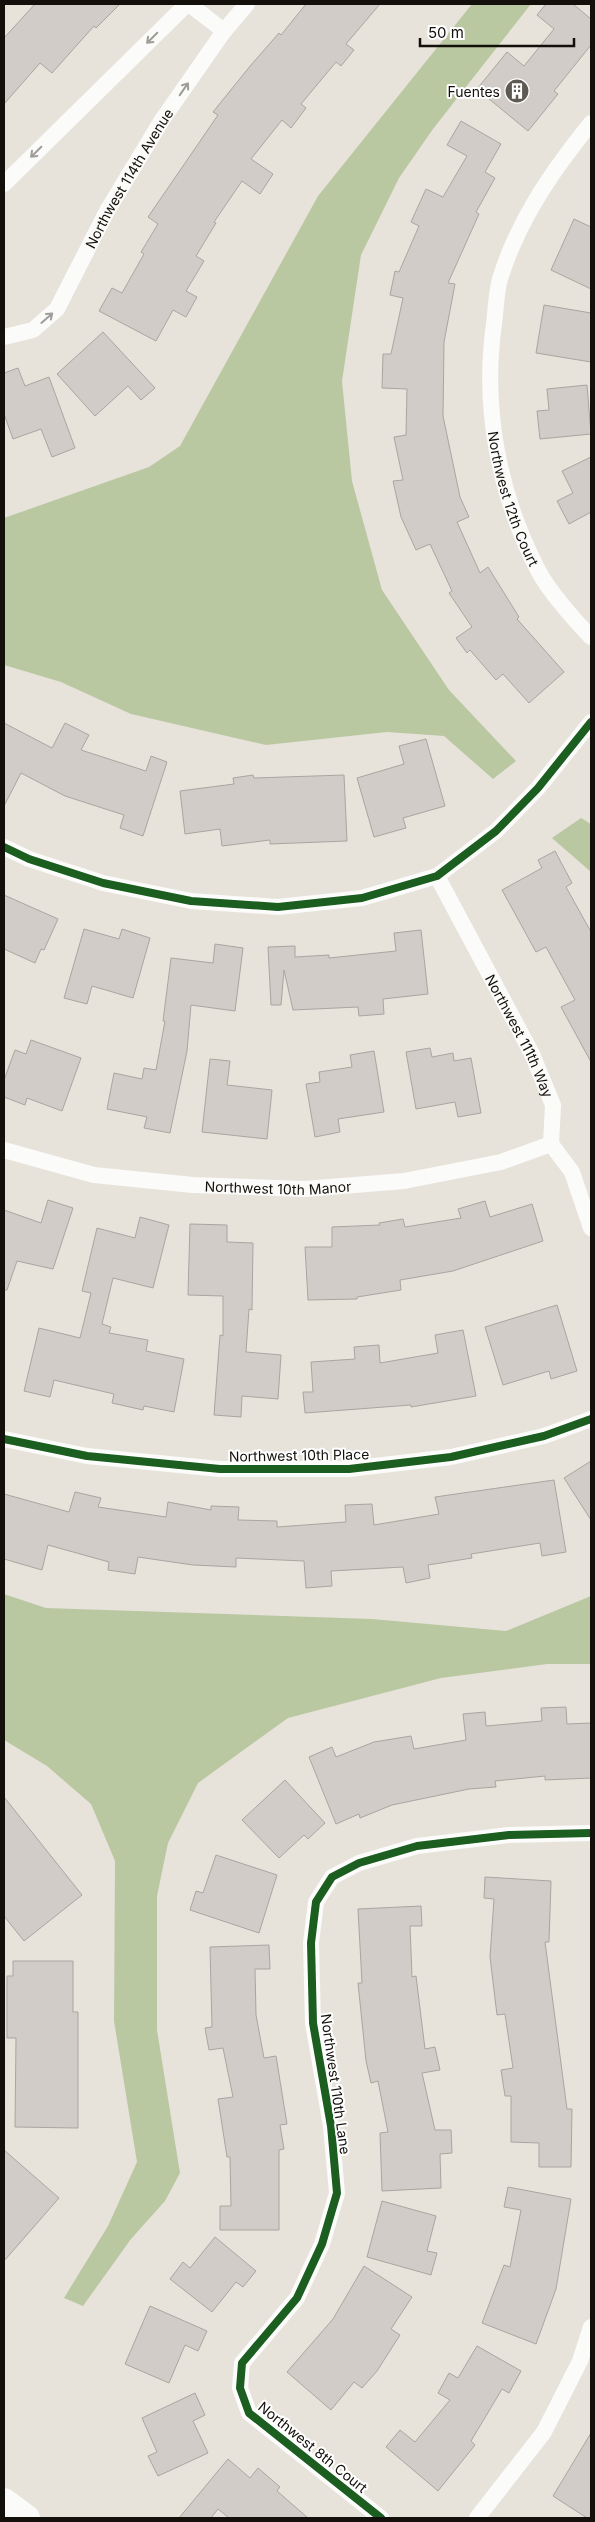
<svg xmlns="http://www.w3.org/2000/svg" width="595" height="2522" font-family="Inter,sans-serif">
  <rect width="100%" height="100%" fill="#e7e3db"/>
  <!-- water -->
  <g fill="#bac8a2">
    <polygon points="472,4 531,4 433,129 399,178 361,255 342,381 352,481 382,590 449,690 516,761 493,779 444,736 387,732 266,745 131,714 61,682 4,665 4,518 149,467 180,446 318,196"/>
    <polygon points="581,818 591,824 591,872 552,838"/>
    <polygon points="4,1594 46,1608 372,1619 506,1631 591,1596 591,1664 547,1664 441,1678 288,1718 198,1783 168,1843 157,1896 157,2030 180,2173 165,2201 131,2239 83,2306 64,2298 108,2226 137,2162 114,2021 115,1861 91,1804 47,1766 4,1740"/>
  </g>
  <!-- building -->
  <g fill="#d1ccc7" stroke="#aaa5a0">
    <polygon points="35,4 120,4 96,28 94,26 52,73 40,63 4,104 4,38"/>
    <polygon points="306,4 380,4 346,44 354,50 341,66 336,62 301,104 306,108 291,128 282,120 251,159 273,174 260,194 242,181 214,222 216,223 196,256 204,261 186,291 197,297 186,317 173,310 156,341 99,311 112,288 122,293 144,254 141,252 158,224 148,217 218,115 213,112 251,65 279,33 281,35"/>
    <polygon points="546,4 573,4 591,19 591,45 554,91 558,94 528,131 477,89 507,52 524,66 554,29 537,15"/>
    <polygon points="461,121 501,144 485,172 495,178 476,212 479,214 448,283 455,284 444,342 443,416 460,497 469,517 457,522 480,573 488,567 519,617 517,619 564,672 529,703 503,674 496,680 470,650 467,653 456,638 472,627 449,593 452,591 430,544 416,550 401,517 393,481 403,480 394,437 406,435 407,389 382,388 383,354 391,354 403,298 390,295 395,271 399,272 419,226 411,222 426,189 443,197 467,156 447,145"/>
    <polygon points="574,219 591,227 591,289 551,270"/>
    <polygon points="544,305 591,313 591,362 536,353"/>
    <polygon points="103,332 155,388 141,400 128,386 95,416 57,374"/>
    <polygon points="18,368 25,386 49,377 75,448 52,457 41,429 13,439 4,414 4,373"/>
    <polygon points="587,385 591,434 540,439 537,411 549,410 547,389"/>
    <polygon points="591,457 591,512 569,524 557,501 573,493 562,471"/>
    <polygon points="4,723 52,748 65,723 89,735 81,750 146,771 151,756 167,762 143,836 120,828 124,815 65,796 21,773 4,806"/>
    <polygon points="426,739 445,806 403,818 406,828 374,837 357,778 404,764 399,746"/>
    <polygon points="253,775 254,778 344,775 347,841 270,844 270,840 222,846 220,829 185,834 180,791 234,784 233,778"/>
    <polygon points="555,851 572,883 566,887 591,932 591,1062 561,1007 575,1000 546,947 536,952 502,890 542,868 538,860"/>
    <polygon points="4,895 58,919 44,950 41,949 35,963 4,949"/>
    <polygon points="84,929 119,939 122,929 150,938 133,998 92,986 87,1004 64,998"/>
    <polygon points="421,930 428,994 383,999 384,1014 359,1016 358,1007 293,1010 284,970 281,1005 271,1005 268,947 295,946 295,957 329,955 329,958 396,951 394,933"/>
    <polygon points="215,944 243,948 235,1011 191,1005 187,1051 170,1133 144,1128 147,1117 107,1109 114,1073 142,1079 144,1068 156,1070 165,1021 163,1021 171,958 213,963"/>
    <polygon points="31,1040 81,1058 62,1111 27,1098 25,1105 4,1097 4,1080 15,1050 26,1054"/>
    <polygon points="430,1048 432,1057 453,1053 454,1061 471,1058 481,1113 458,1117 455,1102 416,1109 406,1052"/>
    <polygon points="374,1051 384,1112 338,1119 340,1132 315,1137 306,1084 320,1082 319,1072 352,1067 350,1055"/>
    <polygon points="210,1059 230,1061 227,1085 272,1090 267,1139 202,1132"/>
    <polygon points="48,1200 73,1208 53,1269 17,1261 7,1290 4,1290 4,1210 41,1223"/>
    <polygon points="485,1201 490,1217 532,1204 543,1241 453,1271 400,1280 401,1290 357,1297 357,1299 308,1300 305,1247 332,1247 332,1227 380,1225 379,1223 403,1219 405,1227 461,1218 458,1209"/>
    <polygon points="140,1217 169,1225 153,1288 113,1278 102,1324 111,1327 109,1333 148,1340 146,1351 184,1359 174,1412 144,1406 143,1410 112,1403 114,1394 54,1380 50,1397 24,1391 39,1328 80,1338 91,1293 82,1291 97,1228 135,1238"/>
    <polygon points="190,1224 227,1225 227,1242 253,1243 252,1310 249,1309 246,1352 281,1355 278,1399 242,1396 241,1417 214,1415 220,1335 223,1336 223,1296 188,1295"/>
    <polygon points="557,1305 577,1371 551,1379 549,1371 503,1385 485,1327"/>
    <polygon points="463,1330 476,1396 411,1407 411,1405 305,1413 303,1392 313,1392 311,1362 355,1359 354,1347 379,1345 380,1363 438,1353 435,1335"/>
    <polygon points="591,1461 591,1520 564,1478"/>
    <polygon points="554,1480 566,1552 542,1556 540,1543 471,1554 472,1558 428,1565 430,1578 406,1583 403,1567 331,1571 332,1586 306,1588 304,1561 236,1558 236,1567 193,1565 138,1557 135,1574 108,1570 109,1562 48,1545 42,1570 4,1559 4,1494 69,1512 75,1492 101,1498 98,1507 166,1517 168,1502 211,1510 211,1506 239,1507 238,1520 277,1521 277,1527 346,1522 345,1505 372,1504 374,1525 439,1514 435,1497"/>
    <polygon points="566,1707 567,1724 591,1723 591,1778 545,1780 545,1776 495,1781 496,1787 469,1789 392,1805 360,1818 359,1814 336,1824 309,1757 332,1747 336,1757 374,1742 411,1736 414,1749 466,1740 463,1714 485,1712 486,1726 542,1721 541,1708"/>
    <polygon points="285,1780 325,1823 308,1839 304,1835 279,1858 242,1820"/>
    <polygon points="4,1797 82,1895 24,1941 4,1916"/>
    <polygon points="216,1855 277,1875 259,1933 190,1910 196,1891 203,1893"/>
    <polygon points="485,1877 551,1881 549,1942 545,1942 567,2109 572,2109 571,2167 539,2167 539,2143 511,2142 511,2096 505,2096 501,2070 513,2068 505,2014 497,2015 490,1957 494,1899 484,1898"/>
    <polygon points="421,1906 422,1926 410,1926 412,1977 416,1976 425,2049 435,2047 440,2070 422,2073 435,2130 451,2130 452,2153 440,2154 441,2188 382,2191 380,2133 388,2132 378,2081 371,2083 366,2061 358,1983 362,1983 358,1909"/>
    <polygon points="269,1945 270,1969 255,1969 256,2015 264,2058 276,2056 287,2124 280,2125 284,2149 279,2150 279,2230 220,2230 220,2206 231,2206 230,2157 227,2157 218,2099 233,2097 223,2048 209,2050 205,2028 212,2027 210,1947"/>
    <polygon points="13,1961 73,1961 73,2012 78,2012 78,2128 15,2127 16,2038 7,2038 7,1976 13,1976"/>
    <polygon points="4,2150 59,2198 4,2261"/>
    <polygon points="508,2187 571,2199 556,2289 536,2344 482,2323 504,2265 510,2267 521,2210 504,2207"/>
    <polygon points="382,2201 436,2216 427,2251 437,2253 431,2275 367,2257"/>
    <polygon points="215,2237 256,2271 243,2287 236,2282 212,2312 170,2279 183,2262 190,2268"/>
    <polygon points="364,2266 412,2297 391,2329 400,2335 377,2371 362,2388 354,2382 331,2410 287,2372 333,2319"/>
    <polygon points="150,2306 207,2331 198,2351 185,2345 169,2383 125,2364"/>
    <polygon points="477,2346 521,2371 509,2393 502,2389 471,2441 475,2445 438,2491 386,2447 400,2430 415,2442 450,2400 438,2393 449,2373 458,2378"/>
    <polygon points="195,2393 205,2415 193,2421 208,2453 158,2476 148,2456 157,2452 142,2418"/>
    <polygon points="591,2433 591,2518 587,2518 553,2496"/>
    <polygon points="228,2459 250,2478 258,2468 280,2487 277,2491 308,2518 229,2518 218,2509 211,2518 179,2518"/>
  </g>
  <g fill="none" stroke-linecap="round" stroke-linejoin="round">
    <!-- minor -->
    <g stroke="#fbfbfa" stroke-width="16">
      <polyline points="189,4 224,31"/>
      <path id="s1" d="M591 123C553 170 518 220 500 279 496 293 496 309 494 324 482 409 499 496 539 572 549 591 576 622 591 637"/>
      <polyline points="4,184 187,4"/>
      <path id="s2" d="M4 337 33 330 57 309 107 211 162 120 224 31 247 4"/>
      <polyline points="4,847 29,859 103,883 191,901 278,907 362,898 437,876 496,831 538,788 591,722"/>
      <path id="s3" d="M437 876 532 1054 553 1105 551 1144 572 1172 591 1228"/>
      <path id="s4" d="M4 1150 94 1175 193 1185 305 1189 404 1181 501 1162 551 1144"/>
      <polyline points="4,1439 87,1456 220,1469 349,1469 451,1457 544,1436 591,1419"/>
      <polyline points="381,2518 249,2413 240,2388 242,2363 297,2298 322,2244 337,2193 331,2126 313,2023 311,1943 316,1902 332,1877 359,1863 417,1846 509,1835 591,1833"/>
      <polyline points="477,2518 544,2432 580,2361 591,2327"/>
    </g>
    <!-- primary -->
    <polyline stroke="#fbfbfa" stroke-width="26" points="4,2501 27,2518"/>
    <defs>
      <g id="cycleway">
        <polyline points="4,847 29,859 103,883 191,901 278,907 362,898 437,876 496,831 538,788 591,722"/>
        <polyline points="4,1439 87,1456 220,1469 349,1469 451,1457 544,1436 591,1419"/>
        <polyline points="381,2518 249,2413 240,2388 242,2363 297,2298 322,2244 337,2193 331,2126 313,2023 311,1943 316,1902 332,1877 359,1863 417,1846 509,1835 591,1833"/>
      </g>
    </defs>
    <!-- cycleway casing -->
    <use href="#cycleway" stroke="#fff" stroke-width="11"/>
    <!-- cycleway -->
    <use href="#cycleway" stroke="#1b5e20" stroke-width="8"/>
  </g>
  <!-- one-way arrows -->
  <defs><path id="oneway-shaft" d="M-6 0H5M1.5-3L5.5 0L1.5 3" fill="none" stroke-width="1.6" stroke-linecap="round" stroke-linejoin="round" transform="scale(1.25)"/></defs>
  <g stroke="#9e9d9a">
    <use href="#oneway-shaft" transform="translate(152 38) rotate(135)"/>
    <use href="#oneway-shaft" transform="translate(184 89) rotate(-55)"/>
    <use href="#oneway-shaft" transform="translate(36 152) rotate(135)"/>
    <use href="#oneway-shaft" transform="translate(47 318) rotate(-41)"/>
  </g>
  <!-- icons -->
  <defs>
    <symbol id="building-disc" viewBox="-11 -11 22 22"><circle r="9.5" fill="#5d5953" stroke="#fff"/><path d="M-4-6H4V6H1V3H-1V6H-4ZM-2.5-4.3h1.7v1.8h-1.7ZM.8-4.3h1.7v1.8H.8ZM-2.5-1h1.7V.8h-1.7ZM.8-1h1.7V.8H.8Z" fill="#fff"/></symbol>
  </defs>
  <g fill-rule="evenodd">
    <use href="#building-disc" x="503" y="77" width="28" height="28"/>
  </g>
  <g text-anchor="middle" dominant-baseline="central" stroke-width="4" stroke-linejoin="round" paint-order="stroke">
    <!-- poi labels -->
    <g font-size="14" fill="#130f0a" stroke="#fff" text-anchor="end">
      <text x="500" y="91">Fuentes</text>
    </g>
    <!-- street labels -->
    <g font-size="14" fill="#130f0a" stroke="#fff">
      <text stroke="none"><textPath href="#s2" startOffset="211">Northwest 114th Avenue</textPath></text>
      <text stroke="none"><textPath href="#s1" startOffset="405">Northwest 12th Court</textPath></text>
      <text stroke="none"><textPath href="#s3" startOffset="180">Northwest 111th Way</textPath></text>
      <text stroke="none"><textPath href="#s4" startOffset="278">Northwest 10th Manor</textPath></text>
      <text transform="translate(299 1455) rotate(-1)">Northwest 10th Place</text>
      <text transform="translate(336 2084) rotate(82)">Northwest 110th Lane</text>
      <text transform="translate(313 2447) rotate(39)">Northwest 8th Court</text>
    </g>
  </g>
  <!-- border -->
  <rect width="595" height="2522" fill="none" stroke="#130f0a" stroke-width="10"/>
  <!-- scale -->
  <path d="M420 38v8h154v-8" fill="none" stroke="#130f0a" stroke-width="2.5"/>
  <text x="428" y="38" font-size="15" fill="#130f0a" stroke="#ffffff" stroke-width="4" paint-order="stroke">50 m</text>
</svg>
